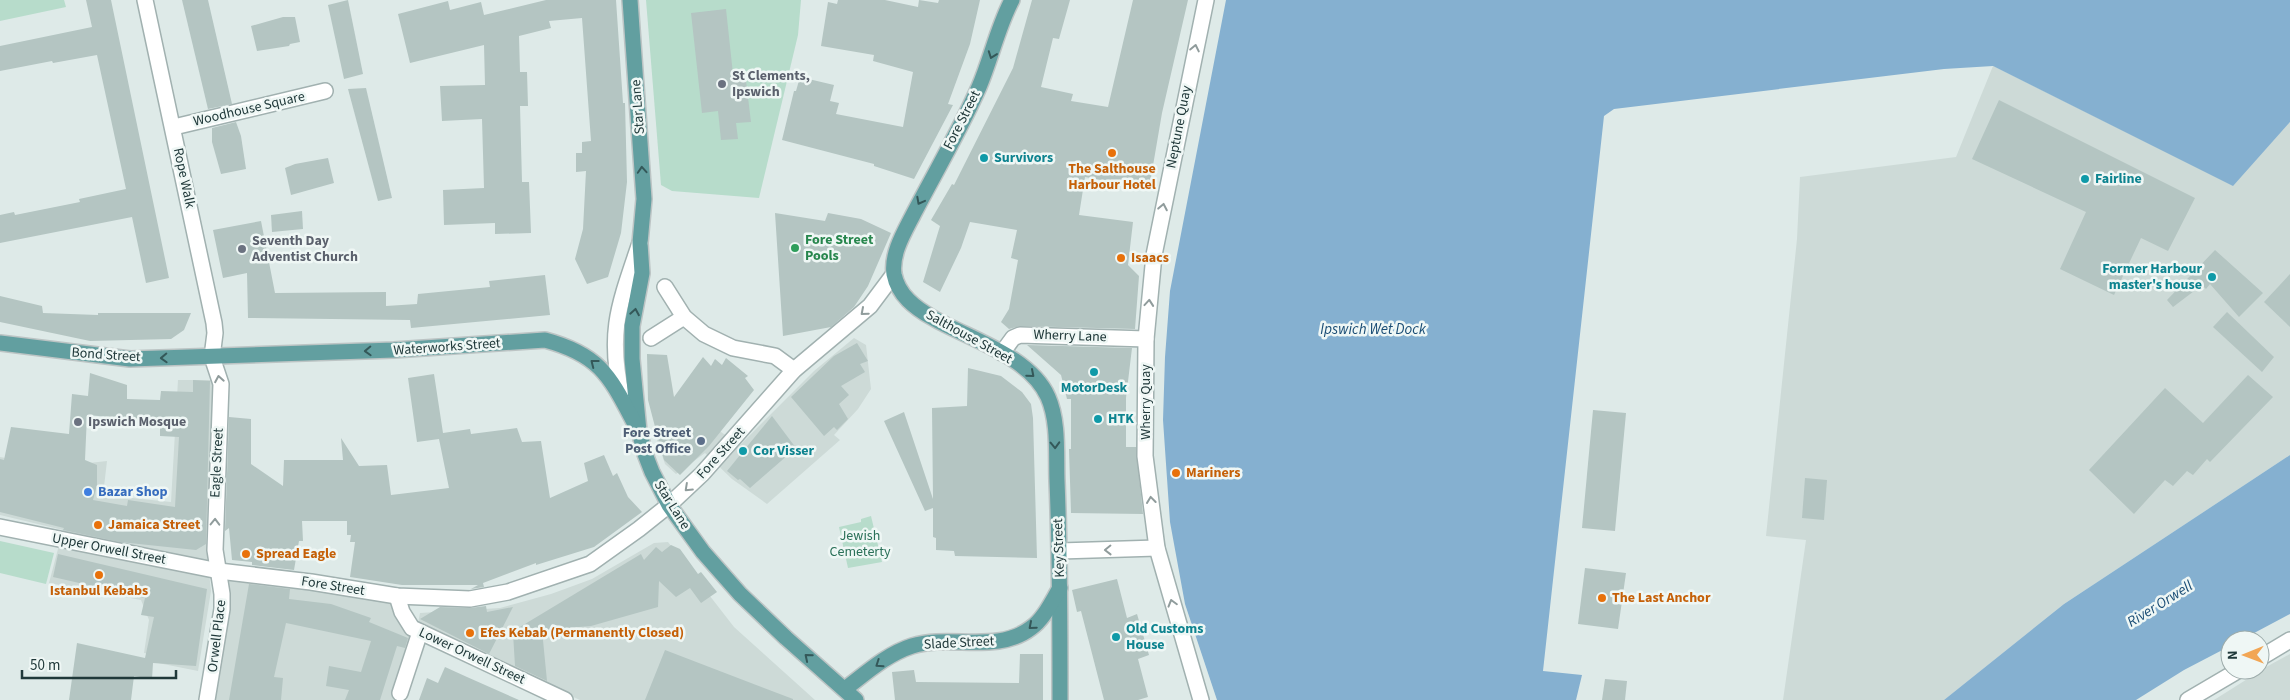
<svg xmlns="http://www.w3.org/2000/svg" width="2290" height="700" font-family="'Source Sans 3',sans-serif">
  <rect width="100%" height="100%" fill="#deeae8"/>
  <!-- built -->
  <g fill="#cddad7">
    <polygon points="1993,66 2233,185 2290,122 2290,455 2064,604 1944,700 1783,700 1806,540 1766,536 1797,239 1800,177 1956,157"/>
    <polygon points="854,338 866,345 871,389 858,409 834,435 840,440 767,504 732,479 705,453 676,474 665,464 657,440 686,408 740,445 814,371"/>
    <polygon points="178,380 211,380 214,388 206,545 211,591 198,671 158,663 159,656 144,653 149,620 141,600 49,583 63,530 0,515 0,457 81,471 80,464 107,461 103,495 171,502"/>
    <polygon points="668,542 734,627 815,700 580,700 446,639 418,623 420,613 500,608 551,594 592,579 654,543"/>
    <polygon points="219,571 376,592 402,612 412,628 394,700 207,700"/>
    <polygon points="2290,654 2290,700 2214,700 2268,666"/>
  </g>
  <!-- green -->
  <g fill="#b7dccb">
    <polygon points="0,0 64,0 66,7 0,21"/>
    <polygon points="646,0 801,0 798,35 759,198 672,191 661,185"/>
    <polygon points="871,516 882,562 848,568 839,527 861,522 861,519"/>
    <polygon points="0,541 54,553 46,584 0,573"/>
  </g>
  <!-- water -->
  <g fill="#85b0d0">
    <polygon points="1226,0 2290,0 2290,122 2233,186 1993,66 1944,69 1614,109 1604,116 1543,671 1582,675 1576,700 1217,700 1185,604 1170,522 1163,420 1165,357 1170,291"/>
    <polygon points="2290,455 2290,614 2241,640 2230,640 2230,646 2184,670 2136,700 1944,700 2064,604"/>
  </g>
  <!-- building -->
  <g fill="#b4c5c2" fill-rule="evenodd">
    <polygon points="86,0 111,0 169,278 146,283 132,217 0,243 0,215 14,212 15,215 80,202 79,199 126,189 97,55 53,63 52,61 0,71 0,46 92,27"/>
    <polygon points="182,0 208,0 232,104 208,109"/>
    <polygon points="348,0 363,74 344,79 328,5"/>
    <polygon points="546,0 616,0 623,103 625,103 627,182 621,233 608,277 587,284 575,259 583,229 586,171 576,172 576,153 582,153 582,142 591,141 582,18 549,21 551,28 519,36 520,72 527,72 528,106 520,106 522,182 529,182 531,233 495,234 495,223 444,225 443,190 484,188 482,119 442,121 440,86 485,85 484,45 410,63 398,14 448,1 450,10 481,2 484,15"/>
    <polygon points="838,0 885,0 918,7 919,0 938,3 939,0 980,0 970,44 948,104 953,105 914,179 874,166 874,164 782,140 794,91 796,91 800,77 834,85 830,101 839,103 836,114 903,127 913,72 873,61 874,55 821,46 828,2 837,4"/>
    <polygon points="1032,0 1070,0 1059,39 1053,38 1041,87 1073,94 1071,101 1108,107 1133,0 1188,0 1162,113 1149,189 1085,177 1079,215 1133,222 1128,265 1139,276 1135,329 1020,326 1009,329 1001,322 1009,309 1018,260 1011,258 1017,230 970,222 961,248 940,292 923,282 940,226 931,220 952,184 954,185 1013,68"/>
    <polygon points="726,9 733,74 745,73 751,122 736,123 738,139 721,140 718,111 702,113 691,13"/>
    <polygon points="283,17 295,17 300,42 290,44 289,46 257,51 251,26"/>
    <polygon points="366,88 392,198 378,201 348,89"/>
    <polygon points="1999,100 2195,198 2168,251 2141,238 2114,295 2060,269 2086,212 1972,159"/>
    <polygon points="236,122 241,136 246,169 221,174 212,142 212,128"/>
    <polygon points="328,158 334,183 291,195 285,168 295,164"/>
    <polygon points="302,211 303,229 272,232 271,215"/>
    <polygon points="775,213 825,221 828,213 861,219 891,233 868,286 854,307 831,327 783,336"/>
    <polygon points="261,221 275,293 386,292 386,306 417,304 418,294 490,287 489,281 545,275 550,315 411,328 410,320 248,318 247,273 223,278 213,230"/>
    <polygon points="2215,250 2263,293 2239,317 2210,284 2206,289 2202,285 2173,307 2167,300"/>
    <polygon points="2290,274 2290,327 2264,302"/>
    <polygon points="0,296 42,306 43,313 98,315 98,313 191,313 184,330 171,339 90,341 0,322"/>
    <polygon points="2227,312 2274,357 2262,372 2213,327"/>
    <polygon points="857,343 868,361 860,364 865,372 841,386 849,395 839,404 848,419 837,430 834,427 824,436 791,397 834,356"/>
    <polygon points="1027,345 1132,348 1126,398 1126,447 1136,447 1143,514 1071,513 1069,449 1071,449 1071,399 1067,399 1061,375"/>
    <polygon points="647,354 667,355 674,397 703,357 711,366 715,359 722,365 726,358 748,376 745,378 754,390 709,446 680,475 664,460 659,442 648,400"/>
    <polygon points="968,368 1001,376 1022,392 1031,404 1033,418 1037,558 955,556 954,551 936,550 936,538 933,537 933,508 925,511 884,421 904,412 933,499 932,408 967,406"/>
    <path d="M90 373 127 385V399L160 400 161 391 193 392V380L210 381 206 544 196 550 120 542 63 530 64 528 0 512V459L4 460 11 427 69 434 72 394 88 396ZM87 415 122 418V427H160V436L179 437 175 507 128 500 127 506 93 500 97 485V465L85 460Z"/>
    <polygon points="434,374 443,433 470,429 471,434 517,428 522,442 541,441 550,498 588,481 584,463 604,455 613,476 617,473 628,497 642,512 594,547 536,565 536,563 483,583 484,587 471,589 478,585 402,585 350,577 355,542 350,542 351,535 347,535 347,521 302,521 303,541 299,541 294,570 252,565 252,562 232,560 229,528 225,531 229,417 251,419 251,464 283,486 284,460 343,460 341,438 359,466 387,465 391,495 449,488 439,439 417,442 408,378"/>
    <polygon points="2248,375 2273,397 2210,462 2207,459 2193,475 2187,471 2173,486 2165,480 2134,514 2089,470 2165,388 2203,423"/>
    <polygon points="1593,410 1626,413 1615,531 1582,528"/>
    <polygon points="772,416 796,448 750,488 740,479 738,480 727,471"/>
    <polygon points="1805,478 1827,480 1824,520 1802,518"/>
    <polygon points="671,545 680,549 698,574 701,572 717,592 701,603 690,588 676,597 659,581 658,607 591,626 542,630 547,681 515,666 513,633 510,633 641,554 644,560 656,547 662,552"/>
    <polygon points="58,554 207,589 196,666 153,663 152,679 134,676 131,700 69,700 77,643 145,658 154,617 141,615 145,598 53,577"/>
    <polygon points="1585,568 1626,573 1618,629 1578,624"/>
    <polygon points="1117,579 1127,618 1137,614 1149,655 1138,659 1148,697 1138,700 1104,700 1081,611 1077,612 1072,590"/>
    <polygon points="249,584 290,589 289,599 331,604 371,618 369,622 408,638 405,648 397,646 380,700 345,700 349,690 326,686 329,666 361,672 371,641 286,623 274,677 283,678 281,700 229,700"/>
    <polygon points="486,606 487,612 513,607 489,654 420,619 440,607 470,608"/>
    <polygon points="665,650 793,699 793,700 645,700"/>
    <polygon points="1020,654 1043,654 1043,700 895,700 892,672 914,670 916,682 1019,683"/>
    <polygon points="445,667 467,677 519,700 419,700 427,678 438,683"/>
    <polygon points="1605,679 1627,681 1625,700 1602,700"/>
  </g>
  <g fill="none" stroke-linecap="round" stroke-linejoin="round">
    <defs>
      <polyline id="pedestrian" points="1002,353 1013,338 1020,335 1146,339"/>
      <g id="minor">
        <polyline points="145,0 214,323 215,333 212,357"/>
        <polyline points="174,127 325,91"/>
        <polyline points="665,287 684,317 704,334 733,348 775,356 794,370"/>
        <polyline points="651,338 684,317"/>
        <path d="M622 398C607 332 619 305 640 243"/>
        <polyline points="669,505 702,474 794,370 870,306 894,274"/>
        <polyline points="1060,551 1157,548"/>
        <polyline points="397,596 402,612 412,628 565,700"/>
        <polyline points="2260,658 2290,640"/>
        <polyline points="400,693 420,632"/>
        <polyline points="1201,700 1157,548 1145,456 1146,339 1154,255 1206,0"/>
        <polyline points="2188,700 2239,670"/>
      </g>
      <g id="tertiary">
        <polyline points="0,527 219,571 311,582 397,596 470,599 508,592 590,564 639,529 669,505"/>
        <polyline points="207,700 222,609 222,594 215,550 221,384 212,357"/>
      </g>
      <g id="primary">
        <polyline points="630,0 644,199 640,243 642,273 632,326 632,359 639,431 645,454 652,472 669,505 703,552 740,594 786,638 856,700"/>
        <path d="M1012 0C998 26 991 59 979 87 960 130 936 171 914 213 905 231 891 253 894 274 898 295 915 308 933 318 969 339 1030 356 1048 397 1059 422 1056 454 1057 481 1060 554 1060 627 1060 700"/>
        <path d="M0 343 130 359 394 350 545 340C601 355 610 377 635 424"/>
        <path d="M845 689C866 673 887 654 912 646 951 634 997 654 1031 628 1044 619 1052 601 1060 588"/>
      </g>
    </defs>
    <!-- pedestrian casing -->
    <use href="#pedestrian" stroke="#a1b1b0" stroke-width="18"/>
    <!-- minor casing -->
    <use href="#minor" stroke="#a1b1b0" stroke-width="18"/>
    <!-- tertiary casing -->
    <use href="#tertiary" stroke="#a1b1b0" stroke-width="18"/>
    <!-- primary casing -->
    <use href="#primary" stroke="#bcc4c4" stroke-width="18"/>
    <!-- pedestrian -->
    <use href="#pedestrian" stroke="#fff" stroke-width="15"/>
    <!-- minor -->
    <use href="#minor" stroke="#fff" stroke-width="15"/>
    <!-- tertiary -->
    <use href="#tertiary" stroke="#fff" stroke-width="15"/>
    <!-- primary -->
    <use href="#primary" stroke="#629fa0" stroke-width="15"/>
  </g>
  <!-- one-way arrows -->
  <defs><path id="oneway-chevron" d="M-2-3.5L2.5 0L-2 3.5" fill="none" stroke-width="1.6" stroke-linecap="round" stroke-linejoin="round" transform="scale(1.25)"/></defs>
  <g stroke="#909c9c">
    <use href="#oneway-chevron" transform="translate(1195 48) rotate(-78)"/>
    <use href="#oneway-chevron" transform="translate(1163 207) rotate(-79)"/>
    <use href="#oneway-chevron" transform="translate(1149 303) rotate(-85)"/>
    <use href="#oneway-chevron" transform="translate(864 312) rotate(139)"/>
    <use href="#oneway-chevron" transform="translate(219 379) rotate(-100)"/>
    <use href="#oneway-chevron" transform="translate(688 488) rotate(137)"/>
    <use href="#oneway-chevron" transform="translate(1151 500) rotate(-97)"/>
    <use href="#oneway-chevron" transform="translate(215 522) rotate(-89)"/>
    <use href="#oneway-chevron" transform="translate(1108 550) rotate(179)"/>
    <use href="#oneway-chevron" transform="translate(1172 603) rotate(-106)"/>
  </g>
  <g stroke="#345859">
    <use href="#oneway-chevron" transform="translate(992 55) rotate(110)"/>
    <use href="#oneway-chevron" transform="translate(642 170) rotate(-94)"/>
    <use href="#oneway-chevron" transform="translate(920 201) rotate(118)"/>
    <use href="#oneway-chevron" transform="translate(635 312) rotate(-80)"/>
    <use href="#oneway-chevron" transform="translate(368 351) rotate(178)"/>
    <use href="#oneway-chevron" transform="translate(164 358) rotate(178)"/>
    <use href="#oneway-chevron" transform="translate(594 363) rotate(-142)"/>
    <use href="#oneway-chevron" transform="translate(1031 374) rotate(41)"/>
    <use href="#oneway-chevron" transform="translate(1055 445) rotate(88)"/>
    <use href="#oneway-chevron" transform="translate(1032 626) rotate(139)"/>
    <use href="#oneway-chevron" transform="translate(808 657) rotate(-140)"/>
    <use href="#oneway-chevron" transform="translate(879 664) rotate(146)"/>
  </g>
  <!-- markers -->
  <g fill="#6b7280" stroke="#eff7f5" stroke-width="2">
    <circle cx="722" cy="84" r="5"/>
    <circle cx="242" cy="249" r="5"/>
    <circle cx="78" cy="422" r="5"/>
  </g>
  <g fill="#e8710a" stroke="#eff7f5" stroke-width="2">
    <circle cx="1112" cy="153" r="5"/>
    <circle cx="1121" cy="258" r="5"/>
    <circle cx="1176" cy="473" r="5"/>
    <circle cx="98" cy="525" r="5"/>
    <circle cx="246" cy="554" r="5"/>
    <circle cx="99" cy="575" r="5"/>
    <circle cx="1602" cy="598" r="5"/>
    <circle cx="470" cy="633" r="5"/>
  </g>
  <g fill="#0f9aa8" stroke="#eff7f5" stroke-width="2">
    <circle cx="984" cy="158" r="5"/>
    <circle cx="2085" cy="179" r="5"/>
    <circle cx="2212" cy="277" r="5"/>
    <circle cx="1094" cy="372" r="5"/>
    <circle cx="1098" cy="419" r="5"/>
    <circle cx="743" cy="451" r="5"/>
    <circle cx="1116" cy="637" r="5"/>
  </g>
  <circle fill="#2e9e5b" stroke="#eff7f5" stroke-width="2" cx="795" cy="248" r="5"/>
  <circle fill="#5c6f8a" stroke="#eff7f5" stroke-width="2" cx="701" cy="441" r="5"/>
  <circle fill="#3f7fe0" stroke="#eff7f5" stroke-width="2" cx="88" cy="492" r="5"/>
  <g text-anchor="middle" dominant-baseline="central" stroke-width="5" stroke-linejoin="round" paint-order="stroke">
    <!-- worship labels -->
    <g font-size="14" font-weight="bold" fill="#5b616d" stroke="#eff7f5" text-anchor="start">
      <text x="732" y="76">St Clements,<tspan x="732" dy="16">Ipswich</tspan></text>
      <text x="252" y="241">Seventh Day<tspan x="252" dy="16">Adventist Church</tspan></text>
      <text x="88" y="422">Ipswich Mosque</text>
    </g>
    <!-- street labels -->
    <g font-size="14" fill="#20393a" stroke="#eff7f5">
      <text transform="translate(638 107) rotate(-94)">Star Lane</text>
      <text transform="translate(249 109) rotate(-13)">Woodhouse Square</text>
      <text transform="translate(962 120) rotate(-63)">Fore Street</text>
      <text transform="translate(1179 127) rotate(-79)">Neptune Quay</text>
      <text transform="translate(184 178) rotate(78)">Rope Walk</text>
      <text transform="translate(1070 336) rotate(2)">Wherry Lane</text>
      <text transform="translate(969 337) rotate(29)">Salthouse Street</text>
      <text transform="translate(447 347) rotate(-4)">Waterworks Street</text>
      <text transform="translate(106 355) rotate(4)">Bond Street</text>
      <text transform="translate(1146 402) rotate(-90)">Wherry Quay</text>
      <text transform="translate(721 453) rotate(-48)">Fore Street</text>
      <text transform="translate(217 463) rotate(-87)">Eagle Street</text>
      <text transform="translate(672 505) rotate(58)">Star Lane</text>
      <text transform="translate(1059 548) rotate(-92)">Key Street</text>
      <text transform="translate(109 549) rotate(11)">Upper Orwell Street</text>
      <text transform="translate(333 586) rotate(9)">Fore Street</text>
      <text transform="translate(217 636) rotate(-83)">Orwell Place</text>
      <text transform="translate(959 643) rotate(-3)">Slade Street</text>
      <text transform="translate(472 656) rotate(25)">Lower Orwell Street</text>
    </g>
    <!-- culture labels -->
    <g font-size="14" font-weight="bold" fill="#0d838f" stroke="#eff7f5" text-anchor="start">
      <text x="994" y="158">Survivors</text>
      <text x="2095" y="179">Fairline</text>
      <text x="2202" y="269" text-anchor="end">Former Harbour<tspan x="2202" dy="16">master's house</tspan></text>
      <text x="1094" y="388" text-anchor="middle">MotorDesk</text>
      <text x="1108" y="419">HTK</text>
      <text x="753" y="451">Cor Visser</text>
      <text x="1126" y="629">Old Customs<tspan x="1126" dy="16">House</tspan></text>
    </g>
    <!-- food labels -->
    <g font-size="14" font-weight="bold" fill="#c56008" stroke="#eff7f5" text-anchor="start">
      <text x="1112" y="169" text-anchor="middle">The Salthouse<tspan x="1112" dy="16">Harbour Hotel</tspan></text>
      <text x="1131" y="258">Isaacs</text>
      <text x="1186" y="473">Mariners</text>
      <text x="108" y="525">Jamaica Street</text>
      <text x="256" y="554">Spread Eagle</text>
      <text x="99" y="591" text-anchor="middle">Istanbul Kebabs</text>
      <text x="1612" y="598">The Last Anchor</text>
      <text x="480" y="633">Efes Kebab (Permanently Closed)</text>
    </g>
    <!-- leisure labels -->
    <g font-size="14" font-weight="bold" fill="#27864d" stroke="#eff7f5" text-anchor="start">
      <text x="805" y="240">Fore Street<tspan x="805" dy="16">Pools</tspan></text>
    </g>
    <!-- service labels -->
    <g font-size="14" font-weight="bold" fill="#4e5e75" stroke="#eff7f5" text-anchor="end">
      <text x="691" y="433">Fore Street<tspan x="691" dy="16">Post Office</tspan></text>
    </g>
    <!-- shop labels -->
    <g font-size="14" font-weight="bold" fill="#366cbe" stroke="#eff7f5" text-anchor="start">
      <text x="98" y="492">Bazar Shop</text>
    </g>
    <!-- park labels -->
    <g font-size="14" fill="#2a7058" stroke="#eff7f5">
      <text x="860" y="536">Jewish<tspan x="860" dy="16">Cemeterty</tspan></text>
    </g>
    <!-- water labels -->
    <g font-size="15" font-style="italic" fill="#1a4d75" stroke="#eff7f5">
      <text x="1373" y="329">Ipswich Wet Dock</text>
      <text transform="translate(2160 604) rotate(-32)">River Orwell</text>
    </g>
  </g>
  <!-- north arrow -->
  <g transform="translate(2245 655) rotate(269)"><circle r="24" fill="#eff7f5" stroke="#9cabaa"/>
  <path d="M0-4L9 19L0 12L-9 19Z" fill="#f2a654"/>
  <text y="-8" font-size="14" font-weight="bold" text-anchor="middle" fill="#20393a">N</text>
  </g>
  <!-- scale -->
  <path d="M22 670v8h154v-8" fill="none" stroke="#20393a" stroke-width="2.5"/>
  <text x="30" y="670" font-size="15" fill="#20393a" stroke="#eff7f5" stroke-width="4" paint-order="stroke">50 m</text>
</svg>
